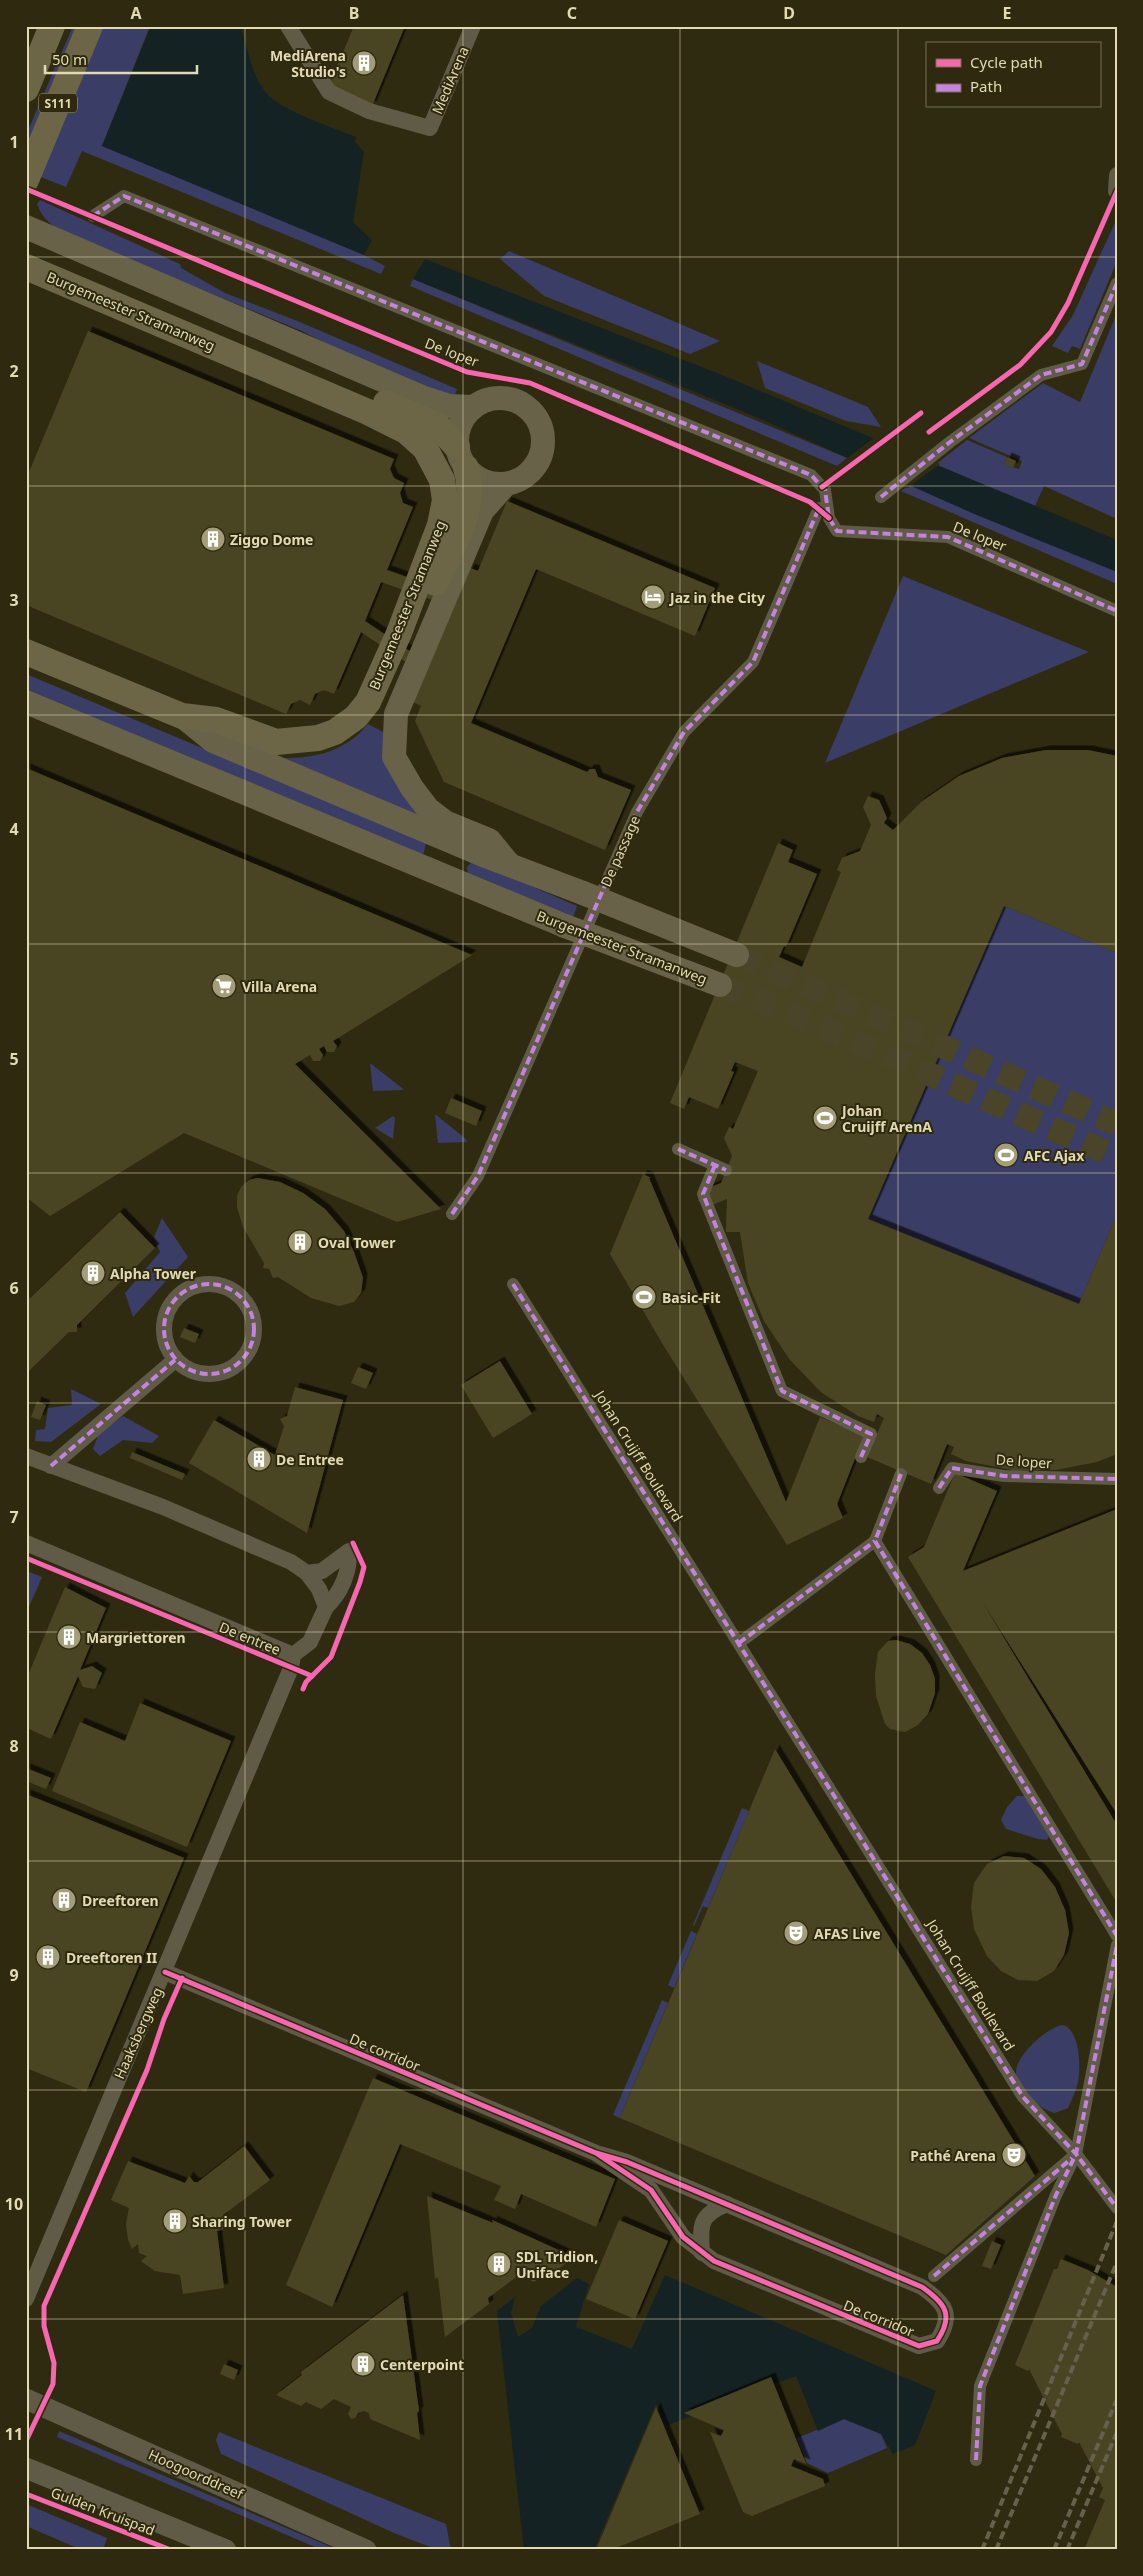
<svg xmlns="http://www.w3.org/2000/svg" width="1143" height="2576" font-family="'Noto Sans',sans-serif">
  <defs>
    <filter id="shadow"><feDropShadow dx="4.5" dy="-4.5" stdDeviation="0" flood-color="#0009"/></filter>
  </defs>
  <rect width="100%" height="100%" fill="#2f2b10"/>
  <!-- green -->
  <g fill="#3a3d65">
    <polygon points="73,26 78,26 29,145 26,144 26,135"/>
    <polygon points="101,26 150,26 102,146 364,255 385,266 381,274 82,151 66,187 38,176"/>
    <path d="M40 200 180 264 181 268 225 293 295 320 457 389 454 397 357 360 302 331 62 232C50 224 42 218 37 204Z"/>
    <polygon points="1117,218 1117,261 1080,349 1072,346 1068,353 1052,346 1073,315"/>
    <polygon points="509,251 720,341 690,354 544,296 500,259"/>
    <polygon points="413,279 847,458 837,466 410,286"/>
    <polygon points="1117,313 1117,519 1044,486 1035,506 935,465 967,440 1007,457 1004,464 1019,469 1022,461 969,438 1043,383 1080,402"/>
    <polygon points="757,361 868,407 881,427 846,421 765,388"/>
    <polygon points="911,484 1117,570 1117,584 901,491"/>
    <polygon points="903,576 1089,652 825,763"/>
    <polygon points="26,674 426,842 424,853 420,855 26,689"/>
    <path d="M368 724 387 734 422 818 284 758C317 758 346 751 368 724Z"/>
    <polygon points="473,861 577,906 573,918 468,875 467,867"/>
    <polygon points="1004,906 1117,953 1117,1214 1079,1304 868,1219"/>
    <polygon points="370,1063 402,1088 403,1090 373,1091"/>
    <polygon points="435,1114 466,1139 467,1142 438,1143"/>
    <polygon points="393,1116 395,1118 393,1139 375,1128"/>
    <polygon points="162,1218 188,1257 133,1317 125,1293 160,1252 154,1237"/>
    <polygon points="71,1389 101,1404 51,1442 35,1441 36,1430 45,1429 48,1408 72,1405"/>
    <polygon points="123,1416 159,1436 152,1443 123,1440 100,1456 93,1449 99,1433"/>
    <polygon points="27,1571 42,1577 26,1614 26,1572"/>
    <polygon points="1017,1796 1026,1796 1050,1834 1047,1840 1038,1839 1006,1829 1001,1820 1007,1807"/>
    <polygon points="742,1808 749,1811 708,1908 703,1906 694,1926 693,1925"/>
    <polygon points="691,1931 697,1934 674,1988 668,1985"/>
    <polygon points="662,2000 668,2003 620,2118 613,2115"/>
    <path d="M1063 2025C1080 2030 1081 2067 1078 2082 1076 2091 1072 2099 1068 2108L1055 2113C1040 2110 1017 2089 1016 2073 1015 2056 1047 2027 1063 2025Z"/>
    <polygon points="844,2419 881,2434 887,2448 828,2473 807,2463 797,2438"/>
    <polygon points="59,2431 338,2550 322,2550 57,2437"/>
    <polygon points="219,2432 446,2524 451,2550 438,2550 394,2533 221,2454 216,2440"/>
    <polygon points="26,2504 107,2538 103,2550 82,2550 26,2526"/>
  </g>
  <!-- water -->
  <g fill="#142224">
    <path d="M151 26H240C248 48 252 78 268 95 283 111 334 128 356 137L355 142 364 152 353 222 372 240 364 255 102 146Z"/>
    <polygon points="425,259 722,375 1117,540 1117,572 972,513 742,411 413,279"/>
    <polygon points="665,2275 936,2391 915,2445 893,2454 881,2434 844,2419 818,2431 796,2376 666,2426 656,2404 594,2550 524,2550 497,2311 515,2297 511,2313 518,2337 532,2328 541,2306 577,2278 589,2284 576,2327 632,2349"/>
  </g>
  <!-- pier -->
  <polygon fill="#2f2b10" points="875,437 940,464 908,488 845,460"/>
  <!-- building -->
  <g fill="#4a4524" fill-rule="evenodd" filter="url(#shadow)">
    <polygon points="354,26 405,26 372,106 328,88"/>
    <path d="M88 331 394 459 390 469 394 478 404 483 400 493 403 503 413 507 387 570 459 595 470 568 478 571 507 501 715 588 695 636 536 569 471 723 587 772 590 769H595L598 777 631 790 605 850 444 782 415 721 421 706 413 702 425 675 361 632 334 694 324 690 315 694 310 705 300 700 291 704 286 714 26 605V479ZM381 582 453 607 429 664 365 621Z"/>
    <polygon points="1007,457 1016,461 1013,468 1004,464"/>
    <polygon points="1046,750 1088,750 1117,756 1117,953 1004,906 868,1219 1079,1304 1117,1214 1117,1454 1097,1462 1056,1470 1012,1470 966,1461 951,1454 954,1447 947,1444 931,1484 867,1457 884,1418 877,1414 874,1422 858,1416 821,1392 790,1360 764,1321 748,1283 740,1232 726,1232 727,1199 709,1206 698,1201 703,1190 721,1183 732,1156 724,1138 729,1127 733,1129 758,1071 735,1062 731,1071 734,1072 718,1109 689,1097 684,1109 670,1103 778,843 793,850 788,862 817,874 786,947 784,946 779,957 802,967 841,872 837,870 842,858 860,851 871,825 863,807 868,796 879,800 887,818 884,823 893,830 921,802 959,776 1002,758"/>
    <polygon points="26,768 472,955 333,1041 337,1046 334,1052 327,1052 324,1046 319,1049 323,1055 320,1061 313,1061 310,1055 295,1064 441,1209 397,1222 184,1133 50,1216 26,1197"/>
    <polygon points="451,1098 482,1111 476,1126 445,1113"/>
    <polygon points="643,1174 651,1178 649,1178 786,1502 820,1417 864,1436 837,1504 843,1518 787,1545 662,1343 610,1254"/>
    <polygon points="257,1178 280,1182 303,1193 325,1209 344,1231 354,1252 363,1278 361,1293 354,1302 339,1306 311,1298 278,1277 273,1278 269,1269 263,1268 264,1263 243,1227 237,1207 237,1196 241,1187 249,1180"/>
    <polygon points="120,1212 155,1248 77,1325 77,1332 69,1332 26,1374 26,1302"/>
    <polygon points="184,1328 199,1334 195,1343 180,1337"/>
    <polygon points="500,1361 532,1414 493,1438 461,1385"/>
    <polygon points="358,1367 373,1373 366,1389 351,1383"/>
    <polygon points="295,1387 343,1400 307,1533 189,1463 214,1420 275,1455 284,1426 280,1419 287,1416"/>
    <polygon points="37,1401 46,1405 40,1420 31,1417"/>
    <polygon points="132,1452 185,1474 182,1480 130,1458"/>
    <polygon points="955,1473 997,1491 963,1571 1117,1509 1117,1814 981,1600 1117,1825 1117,1903 908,1557 924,1547"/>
    <polygon points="65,1587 106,1608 80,1670 92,1666 102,1673 95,1689 83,1687 78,1676 51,1739 29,1729 26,1735 26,1680"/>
    <polygon points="896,1640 910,1644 922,1653 930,1665 935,1679 935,1693 928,1714 918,1725 905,1732 890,1729 885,1724 876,1696 875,1674 878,1652 888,1641"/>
    <polygon points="140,1703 231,1741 187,1847 52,1791 80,1722 125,1741"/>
    <polygon points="775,1749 1035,2176 946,2255 620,2118"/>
    <polygon points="26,1768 51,1778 46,1789 26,1781"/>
    <polygon points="26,1794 184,1858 86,2092 26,2068"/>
    <polygon points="1004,1856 1024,1858 1041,1869 1055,1887 1065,1910 1069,1933 1064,1955 1054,1971 1037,1981 1018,1980 1001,1971 987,1956 974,1929 971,1907 974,1883 987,1864"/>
    <polygon points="373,2078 615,2179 596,2227 521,2194 515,2209 494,2200 501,2186 400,2144 332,2307 286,2285"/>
    <polygon points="244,2146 270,2180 223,2215 222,2219 230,2227 217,2231 224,2288 183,2294 180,2275 155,2271 141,2261 147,2256 139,2253 138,2244 132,2249 128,2240 126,2224 129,2208 111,2200 128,2161 185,2183 189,2176 194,2182 198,2182"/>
    <polygon points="427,2196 493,2223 492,2220 574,2257 552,2274 547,2272 534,2282 519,2275 488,2298 489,2304 445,2337 438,2277 435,2279"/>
    <polygon points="619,2220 668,2241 635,2319 586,2299"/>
    <polygon points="992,2241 1001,2245 991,2269 982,2266"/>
    <polygon points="1061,2259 1088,2270 1117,2287 1117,2550 1084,2550 1105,2500 1099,2497 1103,2488 1079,2442 1078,2444 1061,2437 1062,2434 1029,2369 1028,2371 1015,2365 1054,2269 1057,2269"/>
    <polygon points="403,2295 419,2411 417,2413 420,2440 370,2419 369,2413 364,2411 358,2413 355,2418 351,2419 348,2414 351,2407 334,2399 321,2409 306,2402 301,2406 276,2395 302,2375 301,2372"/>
    <polygon points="224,2364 238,2370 234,2380 220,2374"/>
    <polygon points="771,2377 806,2464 794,2459 791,2466 823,2479 825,2486 752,2516 743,2512 710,2432 721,2436 724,2430 684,2413"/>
    <polygon points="656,2407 700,2514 611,2550 596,2550"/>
  </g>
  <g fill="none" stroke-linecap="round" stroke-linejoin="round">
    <!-- secondary-tunnel -->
    <g stroke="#4a4528" stroke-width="24" stroke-dasharray="24 12" stroke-linecap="butt">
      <polyline points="737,955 1117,1124"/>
      <polyline points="720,985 791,1013 1117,1157"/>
    </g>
    <!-- pedestrian -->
    <g stroke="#5f5b46" stroke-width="12">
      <polyline points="93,216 124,196 811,475 825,490 829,518 837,531 948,537 1117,611"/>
      <polyline points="881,497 950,442 1041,375 1082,364 1117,283"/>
      <polyline points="678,1149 726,1170"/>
      <polyline points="715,1165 703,1194 782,1391 871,1434 861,1457"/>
      <polyline points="452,1214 478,1176 637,812 684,732 753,662 819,508"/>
      <polyline points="513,1284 1023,2097 1076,2154 1117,2208"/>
      <polyline points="901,1474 875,1541 1117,1936"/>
      <polyline points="939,1488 952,1468 1004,1476 1117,1479"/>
      <polyline points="739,1643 875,1541"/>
      <polyline points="934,2276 1070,2159"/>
      <polyline points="976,2460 980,2386 1056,2195 1076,2154 1117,1945"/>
    </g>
    <!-- minor -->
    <g stroke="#5f5b46" stroke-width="16">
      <polyline points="288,26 329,92 369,111 430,128 473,26"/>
      <polyline points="1116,191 1117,175"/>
      <circle cx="209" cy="1329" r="45"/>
      <polyline points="26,1456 163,1507 291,1562 307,1573 319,1589 326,1607 310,1642 293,1655"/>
      <polyline points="51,1466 175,1360"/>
      <polyline points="26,1543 293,1655"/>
      <path d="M307 1573 322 1571 349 1551C350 1572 341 1593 326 1607"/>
      <path d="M165 1972 596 2153 627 2162 922 2287C946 2304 954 2315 937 2341L919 2346 714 2261 683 2237 651 2190 596 2153"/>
      <path d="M702 2253C700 2225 699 2215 727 2204"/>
      <polyline points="26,2299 291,1668 293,1655"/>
    </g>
    <!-- tertiary -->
    <g stroke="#5f5b46" stroke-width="21">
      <polyline points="26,2399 366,2550"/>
      <polyline points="26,2468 226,2550"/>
    </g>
    <!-- secondary -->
    <g stroke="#676248" stroke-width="24">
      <polyline points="26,227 424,398 449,406 473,407"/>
      <circle cx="500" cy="441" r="43"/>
      <polyline points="506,484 482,511 396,714 394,757 412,788 428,809 445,822 489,840 508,863"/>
      <polyline points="26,702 565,926"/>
      <polyline points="182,716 213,741 483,855 583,893"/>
    </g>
    <!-- primary -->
    <g stroke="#6d6646" stroke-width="26">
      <polyline points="26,89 52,26"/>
      <polyline points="26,180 90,26"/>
      <polyline points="26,267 368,412 406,431 425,448 442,480 445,500 440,525 399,633 368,702 356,717 335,732 318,738 276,742 216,720 182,716 26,652"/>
      <polyline points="386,403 438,426 457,447"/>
      <path d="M436 583C451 549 479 506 466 468"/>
    </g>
    <!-- rail -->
    <g stroke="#65614c" stroke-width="4" stroke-dasharray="8 4" stroke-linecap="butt">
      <polyline points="982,2550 1117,2221"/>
      <polyline points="996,2550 1117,2262"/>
      <polyline points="1054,2550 1117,2399"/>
      <polyline points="1067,2550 1117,2432"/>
    </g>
    <!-- secondary-bridge -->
    <g stroke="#676248" stroke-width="24">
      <polyline points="583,893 737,955"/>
      <polyline points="565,926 720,985"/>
    </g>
    <!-- quiet -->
    <g stroke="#c483df" stroke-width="4" stroke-dasharray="8 4" stroke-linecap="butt">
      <polyline points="93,216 124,196 811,475 825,490 829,518 837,531 948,537 1117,611"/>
      <polyline points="881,497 950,442 1041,375 1082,364 1117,283"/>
      <polyline points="678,1149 726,1170"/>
      <polyline points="715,1165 703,1194 782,1391 871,1434 861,1457"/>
      <polyline points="452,1214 478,1176 637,812 684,732 753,662 819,508"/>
      <circle cx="209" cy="1329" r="45"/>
      <polyline points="513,1284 1023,2097 1076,2154 1117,2208"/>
      <polyline points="51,1466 175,1360"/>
      <polyline points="901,1474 875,1541 1117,1936"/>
      <polyline points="939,1488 952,1468 1004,1476 1117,1479"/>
      <polyline points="739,1643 875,1541"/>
      <polyline points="934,2276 1072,2158"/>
      <polyline points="976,2460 980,2386 1056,2195 1076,2154 1117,1945"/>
    </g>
    <defs>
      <g id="cycleway">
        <polyline points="26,189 467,372 530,383 810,502 829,518"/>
        <polyline points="929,432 1020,365 1051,332 1068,303 1117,191"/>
        <polyline points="822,487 921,413"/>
        <polyline points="26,1558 312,1676"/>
        <polyline points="303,1689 306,1682 331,1657 360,1582 364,1567 353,1543"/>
        <path d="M165 1972 596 2153 627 2162 922 2287C946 2304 954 2315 937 2341L919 2346 714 2261 683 2237 651 2190 596 2153"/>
        <polyline points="26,2441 53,2384 54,2363 44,2326 44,2306 147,2070 164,2019 182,1978"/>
        <polyline points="26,2494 171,2550"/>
      </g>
    </defs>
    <!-- cycleway casing -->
    <use href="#cycleway" stroke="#2f2a0f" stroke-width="8"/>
    <!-- cycleway -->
    <use href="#cycleway" stroke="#f766af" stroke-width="5"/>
  </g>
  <!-- grid -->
  <path fill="none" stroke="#e1dab2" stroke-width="1" stroke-opacity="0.55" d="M245 26V2550M463 26V2550M680 26V2550M898 26V2550M26 257H1117M26 486H1117M26 715H1117M26 944H1117M26 1173H1117M26 1403H1117M26 1632H1117M26 1861H1117M26 2090H1117M26 2319H1117"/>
  <!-- icons -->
  <defs>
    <symbol id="building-disc" viewBox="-11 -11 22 22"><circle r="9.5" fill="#a39d79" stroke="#2f2a0f"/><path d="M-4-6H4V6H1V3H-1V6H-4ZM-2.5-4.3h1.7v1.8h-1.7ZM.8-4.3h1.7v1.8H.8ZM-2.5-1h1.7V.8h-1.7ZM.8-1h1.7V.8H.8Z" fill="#fff"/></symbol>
    <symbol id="hotel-disc" viewBox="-11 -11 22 22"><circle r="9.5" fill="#a39d79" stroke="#2f2a0f"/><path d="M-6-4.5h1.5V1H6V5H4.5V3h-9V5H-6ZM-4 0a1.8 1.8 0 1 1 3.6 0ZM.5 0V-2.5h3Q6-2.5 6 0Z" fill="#fff"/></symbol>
    <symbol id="supermarket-disc" viewBox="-11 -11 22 22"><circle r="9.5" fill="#a39d79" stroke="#2f2a0f"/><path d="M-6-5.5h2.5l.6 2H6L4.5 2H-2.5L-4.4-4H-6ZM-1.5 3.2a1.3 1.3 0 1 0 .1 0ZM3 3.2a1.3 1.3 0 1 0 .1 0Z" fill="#fff"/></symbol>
    <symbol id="stadium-disc" viewBox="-11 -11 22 22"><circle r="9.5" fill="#a39d79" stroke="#2f2a0f"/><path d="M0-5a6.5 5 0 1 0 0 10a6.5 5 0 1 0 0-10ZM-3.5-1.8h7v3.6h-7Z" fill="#fff"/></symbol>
    <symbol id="theatre-disc" viewBox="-11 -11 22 22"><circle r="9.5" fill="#a39d79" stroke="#2f2a0f"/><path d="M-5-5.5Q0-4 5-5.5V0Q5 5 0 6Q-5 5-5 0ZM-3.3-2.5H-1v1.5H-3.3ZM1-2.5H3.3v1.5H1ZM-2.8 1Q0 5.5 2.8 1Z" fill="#fff"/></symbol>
  </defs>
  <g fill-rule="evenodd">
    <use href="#building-disc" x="350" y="49" width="28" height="28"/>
    <use href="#building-disc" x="199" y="525" width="28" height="28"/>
    <use href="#hotel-disc" x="639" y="583" width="28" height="28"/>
    <use href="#supermarket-disc" x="210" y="972" width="28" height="28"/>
    <use href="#stadium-disc" x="811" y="1104" width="28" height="28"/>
    <use href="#stadium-disc" x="992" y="1141" width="28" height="28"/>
    <use href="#building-disc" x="286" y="1228" width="28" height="28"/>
    <use href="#building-disc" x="79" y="1259" width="28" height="28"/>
    <use href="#stadium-disc" x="630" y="1283" width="28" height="28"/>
    <use href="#building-disc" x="245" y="1445" width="28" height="28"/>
    <use href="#building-disc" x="55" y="1623" width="28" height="28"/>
    <use href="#building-disc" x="50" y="1886" width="28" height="28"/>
    <use href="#theatre-disc" x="782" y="1919" width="28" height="28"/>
    <use href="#building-disc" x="34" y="1943" width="28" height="28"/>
    <use href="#theatre-disc" x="1000" y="2141" width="28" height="28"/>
    <use href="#building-disc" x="161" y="2207" width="28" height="28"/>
    <use href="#building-disc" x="485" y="2250" width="28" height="28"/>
    <use href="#building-disc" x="349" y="2350" width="28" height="28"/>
  </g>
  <g text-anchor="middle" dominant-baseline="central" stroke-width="4" stroke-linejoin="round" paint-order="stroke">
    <!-- shield labels -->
    <rect fill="#2f2a0f" stroke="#aca581" stroke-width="1" x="39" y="93.5" width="38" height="19" rx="4"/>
    <g font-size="12" font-weight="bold" fill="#e1dab2">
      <text x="58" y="103">S111</text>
    </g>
    <!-- poi labels -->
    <g font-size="14" font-weight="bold" fill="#e1dab2" stroke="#2f2a0f" text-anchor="start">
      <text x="346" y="55" text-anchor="end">MediArena<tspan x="346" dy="16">Studio's</tspan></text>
      <text x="230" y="539">Ziggo Dome</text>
      <text x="670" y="597">Jaz in the City</text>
      <text x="242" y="986">Villa Arena</text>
      <text x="842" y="1110">Johan<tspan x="842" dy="16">Cruijff ArenA</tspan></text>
      <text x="1024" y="1155">AFC Ajax</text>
      <text x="318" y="1242">Oval Tower</text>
      <text x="110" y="1273">Alpha Tower</text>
      <text x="662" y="1297">Basic-Fit</text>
      <text x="276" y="1459">De Entree</text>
      <text x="86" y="1637">Margriettoren</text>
      <text x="82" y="1900">Dreeftoren</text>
      <text x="814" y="1933">AFAS Live</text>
      <text x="66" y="1957">Dreeftoren II</text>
      <text x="996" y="2155" text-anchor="end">Pathé Arena</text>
      <text x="192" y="2221">Sharing Tower</text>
      <text x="516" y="2256">SDL Tridion,<tspan x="516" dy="16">Uniface</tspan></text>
      <text x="380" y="2364">Centerpoint</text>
    </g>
    <!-- street labels -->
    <g font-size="14" fill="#e1dab2" stroke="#2f2a0f">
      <text transform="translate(450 80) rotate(-67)">MediArena</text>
      <text transform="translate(131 311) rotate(23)">Burgemeester Stramanweg</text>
      <text transform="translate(452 352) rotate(21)">De loper</text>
      <text transform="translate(980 536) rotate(22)">De loper</text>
      <text transform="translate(407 605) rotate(-68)">Burgemeester Stramanweg</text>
      <text transform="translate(620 851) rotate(-66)">De passage</text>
      <text transform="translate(622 947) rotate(21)">Burgemeester Stramanweg</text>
      <text transform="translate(639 1456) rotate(58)">Johan Cruijff Boulevard</text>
      <text transform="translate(1024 1461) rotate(4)">De loper</text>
      <text transform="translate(250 1638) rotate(22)">De entree</text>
      <text transform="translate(971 1985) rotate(58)">Johan Cruijff Boulevard</text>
      <text transform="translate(138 2033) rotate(-66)">Haaksbergweg</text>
      <text transform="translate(385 2052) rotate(23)">De corridor</text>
      <text transform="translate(879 2318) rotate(22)">De corridor</text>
      <text transform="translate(196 2474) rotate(24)">Hoogoorddreef</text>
      <text transform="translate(103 2511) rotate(21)">Gulden Kruispad</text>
    </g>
  </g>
  <!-- border -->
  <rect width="1143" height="2576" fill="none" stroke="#2f2a0f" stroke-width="55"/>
  <!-- legend -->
  <rect x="926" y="42" width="175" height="65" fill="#2f2a0f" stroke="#767050"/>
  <rect x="936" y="59" width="25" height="8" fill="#f766af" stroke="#767050"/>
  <text x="970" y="68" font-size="15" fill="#e1dab2">Cycle path</text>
  <rect x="936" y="84" width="25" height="8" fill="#c483df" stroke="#767050"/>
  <text x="970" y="92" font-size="15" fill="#e1dab2">Path</text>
  <!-- scale -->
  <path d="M45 65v8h152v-8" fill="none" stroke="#e1dab2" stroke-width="2.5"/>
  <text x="52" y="65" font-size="15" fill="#e1dab2" stroke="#2f2a0f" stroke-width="4" paint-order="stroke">50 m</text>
  <rect x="28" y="28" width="1088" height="2520" fill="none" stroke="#e1dab2" stroke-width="2"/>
  <g font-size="16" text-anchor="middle" font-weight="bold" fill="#e1dab2">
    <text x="136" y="19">A</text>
    <text x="354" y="19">B</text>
    <text x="572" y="19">C</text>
    <text x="789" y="19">D</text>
    <text x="1007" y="19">E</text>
    <text x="14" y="148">1</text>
    <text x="14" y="377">2</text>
    <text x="14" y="606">3</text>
    <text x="14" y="835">4</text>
    <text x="14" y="1065">5</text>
    <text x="14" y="1294">6</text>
    <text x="14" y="1523">7</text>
    <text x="14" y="1752">8</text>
    <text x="14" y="1981">9</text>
    <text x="14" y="2210">10</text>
    <text x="14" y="2440">11</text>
  </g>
</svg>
